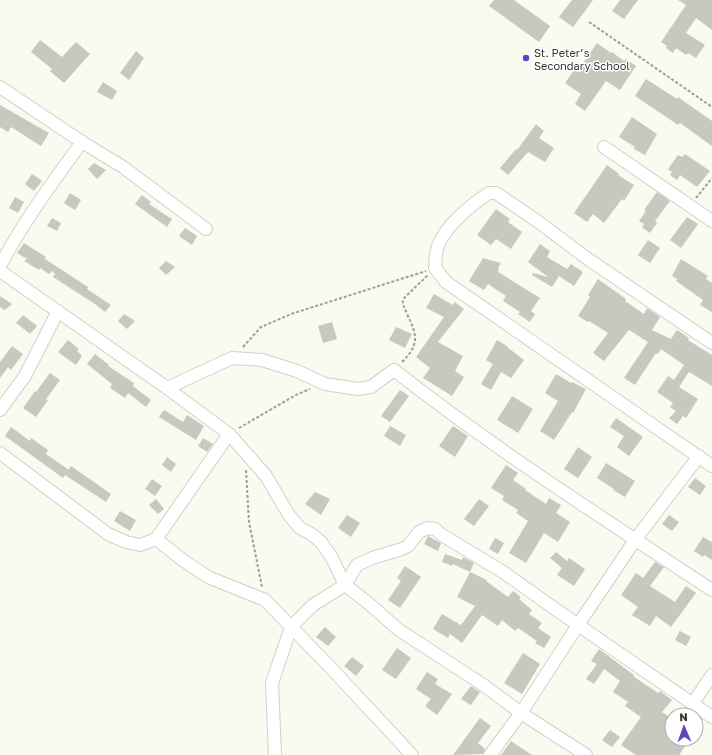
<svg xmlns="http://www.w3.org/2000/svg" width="712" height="755" font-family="'Golos Text',sans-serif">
  <rect width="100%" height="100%" fill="#f9faf0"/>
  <!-- building -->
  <g fill="#c7c8be">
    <polygon points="494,0 514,0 550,26 539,42 489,6"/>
    <polygon points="572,0 593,0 573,27 559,17"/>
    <polygon points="620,0 638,0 624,19 612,11"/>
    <polygon points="678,0 712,0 712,30 696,18 686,33 705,45 696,58 688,53 686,55 676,48 673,53 666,48 667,46 661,42 686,5"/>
    <polygon points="40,40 62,57 76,42 90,54 64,83 50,71 52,69 31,52"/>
    <polygon points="597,43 611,53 612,52 624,61 626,59 636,66 620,90 606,81 585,111 575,104 581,94 565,83 574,70 577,72"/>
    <polygon points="136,51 144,58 129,80 120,73"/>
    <polygon points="646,79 677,99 678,97 712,121 712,146 680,123 678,125 635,96"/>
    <polygon points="103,82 117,91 112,100 97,92"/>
    <polygon points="0,105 49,133 41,146 11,127 8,132 0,127"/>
    <polygon points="632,117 657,134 645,155 634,149 635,147 619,137"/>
    <polygon points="536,124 544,131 539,138 554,148 545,162 528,152 508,175 500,168 516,149 517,150"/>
    <polygon points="685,154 710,171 697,187 680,175 677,180 670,175 672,172 668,169 678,155 682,157"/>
    <polygon points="94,163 106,170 97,179 88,169"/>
    <polygon points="607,165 619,174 618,175 634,185 624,201 622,199 604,223 593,214 587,222 574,213"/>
    <polygon points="32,174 42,181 34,191 25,184"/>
    <polygon points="657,192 670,201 655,221 657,223 650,233 642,227 644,224 639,221 646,211 644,210"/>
    <polygon points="70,193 81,200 75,210 64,203"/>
    <polygon points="142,195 151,202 149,204 172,219 167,227 135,204"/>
    <polygon points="15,197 24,202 18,213 9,208"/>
    <polygon points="496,209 510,219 508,222 522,232 511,249 496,239 491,245 477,235"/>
    <polygon points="687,217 698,224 681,248 670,240"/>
    <polygon points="52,218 61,223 57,231 47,226"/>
    <polygon points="185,228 197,236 192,245 179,236"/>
    <polygon points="648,240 660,248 650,263 638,255"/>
    <polygon points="24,243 46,257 45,259 88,287 87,289 111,305 105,312 95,304 53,277 55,274 52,271 49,274 40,268 39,270 24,261 27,259 17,253"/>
    <polygon points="540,244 550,251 547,257 567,269 571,264 583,272 574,286 559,276 552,287 532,275 533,273 548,277 528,262"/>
    <polygon points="483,258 501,263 498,268 499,269 498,272 540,298 531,311 535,314 530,322 518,314 520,312 503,301 506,296 488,284 484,290 469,281"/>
    <polygon points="681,259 708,276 706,279 712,283 712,312 700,305 703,300 676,281 677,279 672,276"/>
    <polygon points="166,261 175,267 166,275 159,268"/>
    <polygon points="598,279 626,299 625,301 644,314 647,308 660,317 652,330 671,339 677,330 689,338 688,340 712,355 712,386 689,372 679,387 698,399 686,418 683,416 677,424 669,418 676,411 670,407 673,403 657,392 668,376 674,380 684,365 661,349 658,354 656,353 635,385 624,378 648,342 629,330 604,361 593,353 608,333 589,321 588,322 578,316 590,297 588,295"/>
    <polygon points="434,294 453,305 455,302 464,309 438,342 463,356 455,371 464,377 452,396 423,378 430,368 416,357 444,317 426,308"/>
    <polygon points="0,296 12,304 5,310 0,307"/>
    <polygon points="124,314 135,321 127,329 118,321"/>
    <polygon points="23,315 37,326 30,334 16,323"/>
    <polygon points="332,322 337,339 323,343 318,326"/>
    <polygon points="396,327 412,334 405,348 389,340"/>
    <polygon points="68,340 79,349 77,351 82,356 76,365 58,352"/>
    <polygon points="497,340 507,346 507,347 524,360 511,378 501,372 491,390 481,384 493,364 486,360"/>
    <polygon points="12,346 23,354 11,370 8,367 0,378 0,362"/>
    <polygon points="95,354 109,365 108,366 134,383 133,386 151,400 146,407 128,393 125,398 110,388 112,384 87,364"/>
    <polygon points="50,373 60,380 46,399 48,400 36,417 23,408 35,391 36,392"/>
    <polygon points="556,374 571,383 572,382 586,389 573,413 572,412 554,440 540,431 558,401 545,393"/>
    <polygon points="400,390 409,396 390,422 381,416"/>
    <polygon points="512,396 533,409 518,433 497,420"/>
    <polygon points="164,410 183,422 187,415 204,426 196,440 159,417"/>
    <polygon points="616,418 643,437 629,456 617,447 624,436 610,427"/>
    <polygon points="390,426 406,435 400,446 384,436"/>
    <polygon points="453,426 468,436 455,457 439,446"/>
    <polygon points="11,427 30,441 31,438 48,450 46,454 69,470 63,478 5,436"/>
    <polygon points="203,438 213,444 207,452 198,446"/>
    <polygon points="578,447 592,457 578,478 564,469"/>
    <polygon points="167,457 176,464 171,472 162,465"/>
    <polygon points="606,463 635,481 625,497 613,490 614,489 597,478"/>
    <polygon points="506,465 518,473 513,480 526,489 525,490 546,504 549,498 561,505 556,513 570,522 558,542 544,533 526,563 509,553 528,521 516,513 518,510 502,500 504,496 491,488"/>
    <polygon points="71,466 111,494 106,502 65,475"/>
    <polygon points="695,478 706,486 700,495 688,487"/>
    <polygon points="152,479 162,486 155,496 145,489"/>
    <polygon points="315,492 330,499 321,515 305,504"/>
    <polygon points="156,499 164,509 158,514 149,505"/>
    <polygon points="479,499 489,506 474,526 464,519"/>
    <polygon points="120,511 136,520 130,531 114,521"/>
    <polygon points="347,515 360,523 351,537 338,528"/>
    <polygon points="669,515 679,522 672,531 662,524"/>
    <polygon points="428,536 441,543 438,551 424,544"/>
    <polygon points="703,537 712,542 712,560 704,555 703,557 694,551"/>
    <polygon points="495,538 504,543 498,554 489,549"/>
    <polygon points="556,552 567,561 569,558 585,569 574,586 557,575 562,568 550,558"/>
    <polygon points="445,554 462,560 463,557 474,563 470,572 453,564 452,566 442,562"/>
    <polygon points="655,562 664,567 650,586 675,602 686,586 696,593 671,627 656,616 650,626 632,615 638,607 621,595 636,573 643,578"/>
    <polygon points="405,566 421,577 400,608 388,600 401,581 397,578"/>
    <polygon points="470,572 487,580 486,581 508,597 513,591 521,597 519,599 532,610 529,614 542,623 538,628 551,637 544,648 535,643 537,641 518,628 515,631 502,620 498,626 482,615 462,643 450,634 448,638 433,629 442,614 461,625 475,606 457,597"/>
    <polygon points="325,627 336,637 328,646 316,637"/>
    <polygon points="680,631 691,637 686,646 675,640"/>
    <polygon points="397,648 411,658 396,679 382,670"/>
    <polygon points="599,649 634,675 633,676 658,693 660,691 672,700 662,712 672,719 672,739 690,739 679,755 636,755 621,745 641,717 625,706 628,702 613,692 620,681 604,669 594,684 586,679 597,664 591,661"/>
    <polygon points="523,653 540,664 522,694 504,683"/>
    <polygon points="352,657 364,666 356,676 344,666"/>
    <polygon points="427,672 438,679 435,684 452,694 437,715 425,706 431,699 416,689"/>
    <polygon points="471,686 480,692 471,705 461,699"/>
    <polygon points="480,718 491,726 478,743 485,749 483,754 453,755"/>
    <polygon points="610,730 620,737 612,747 602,740"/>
    <polygon points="511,741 532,755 501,755"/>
  </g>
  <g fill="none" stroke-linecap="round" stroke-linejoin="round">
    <defs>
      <g id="minor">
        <polyline points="0,87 82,142 123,167 206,229"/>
        <polyline points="604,147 712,221"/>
        <path d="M0 266C23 222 53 182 82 142"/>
        <polyline points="0,271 167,388 229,434 266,476 289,515 300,528 311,534 321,542 332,558 345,585 368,603 399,630 482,684 521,713 586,755"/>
        <path d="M712 343 585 257 540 223 496 193H489C471 205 445 226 438 246 435 253 436 261 435 268L446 282 712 466"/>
        <path d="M167 388 232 358 262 360 297 371 325 384 358 389 371 387 394 370C496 450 604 519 712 590"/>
        <polyline points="0,410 25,376 58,311"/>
        <polyline points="0,453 108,534 126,542 140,545 156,539 184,561 208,577 265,600 329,666 412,755"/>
        <polyline points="699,456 635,540 578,625 712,717"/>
        <polyline points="156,539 229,434"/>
        <polyline points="693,703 712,675"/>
        <polyline points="275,755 272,683 291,627 313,605 345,585 357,565 372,558 402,549 408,546 419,532 428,528 435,529 442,535 503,572 578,625 521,713 490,755"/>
      </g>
    </defs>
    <!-- minor casing -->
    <use href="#minor" stroke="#d0d1c7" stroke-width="14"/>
    <!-- path -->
    <g stroke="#9d9e97" stroke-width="2" stroke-dasharray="3 2" stroke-linecap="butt">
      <polyline points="589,22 712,107"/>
      <polyline points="696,198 712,178"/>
      <polyline points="243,347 261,327 291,314 426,271"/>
      <path d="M402 362C420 344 417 335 407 314 405 308 402 305 403 299L428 275"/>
      <polyline points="239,428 296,395 310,389"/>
      <polyline points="246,470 249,522 262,587"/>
    </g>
    <!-- minor -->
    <use href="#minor" stroke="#fff" stroke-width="12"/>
  </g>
  <!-- markers -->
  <circle fill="#6543bb" stroke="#fff" stroke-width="1.5" cx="526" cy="58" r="4"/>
  <g text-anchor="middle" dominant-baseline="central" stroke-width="3" stroke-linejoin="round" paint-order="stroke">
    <!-- poi labels -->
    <g font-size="11" fill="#383834" stroke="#fff" text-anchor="start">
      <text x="534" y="52">St. Peter’s<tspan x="534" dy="13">Secondary School</tspan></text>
    </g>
  </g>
  <!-- north arrow -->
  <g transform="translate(684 727) rotate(358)"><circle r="19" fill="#ffffff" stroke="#afafae"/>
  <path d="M0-3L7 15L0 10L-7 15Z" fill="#6543bb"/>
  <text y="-6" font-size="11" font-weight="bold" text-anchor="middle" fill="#383834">N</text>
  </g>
</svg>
